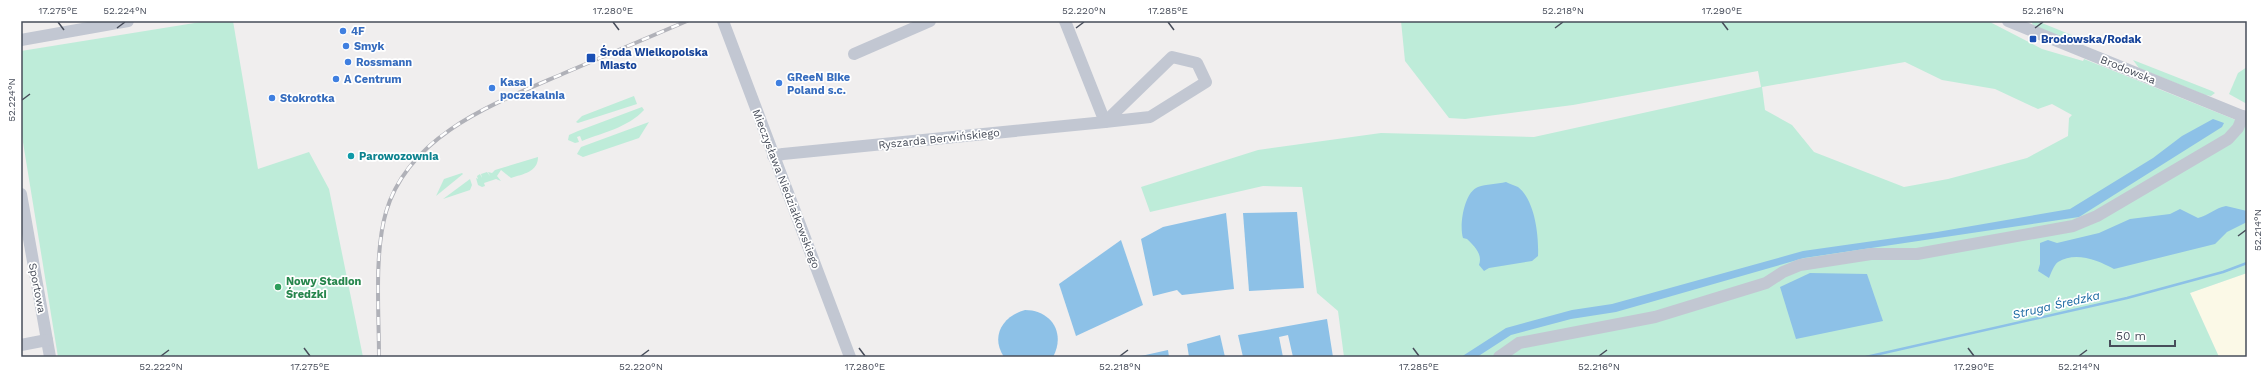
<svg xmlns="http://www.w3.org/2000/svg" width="2268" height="378" font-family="'Work Sans',sans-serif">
  <rect width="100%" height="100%" fill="#f0eeee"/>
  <!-- commercial -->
  <polygon fill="#fbf9e7" points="2247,273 2247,357 2219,357 2190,293"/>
  <!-- green -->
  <g fill="#beecd9" fill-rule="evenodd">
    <polygon points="207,21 233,21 258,169 309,152 329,189 363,357 58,357 21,130 21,51"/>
    <path d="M1401 21H1988L2042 49 2083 61 2084 59 2236 120 2232 131 2081 221 1946 247 1853 254 1644 316 1517 341 1493 357H1344L1338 311 1317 293 1302 187 1263 186 1150 212 1141 187 1258 150 1381 133 1534 137 1761 87 1758 71 1573 105 1465 119 1449 118 1405 61ZM1905 62 1942 80 1995 89 2038 109 2052 104 2072 115 2069 118 2068 136 2027 158 1948 179 1904 187 1814 152 1792 125 1765 110 1762 87Z"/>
    <polygon points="2031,21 2037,21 2074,36 2067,40 2033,25"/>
    <polygon points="2133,60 2212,91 2215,93 2211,96 2205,95 2139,68"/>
    <polygon points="2247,67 2247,104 2229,94 2238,73"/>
    <polygon points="634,96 637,104 578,123 576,122 582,116"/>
    <path d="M642 107 644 110C627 128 604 132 582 141L580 136 577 137 579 142 575 143 568 140 569 135 578 131Z"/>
    <polygon points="649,122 639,138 583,157 577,154 581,147"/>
    <polygon points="2245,123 2247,124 2247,273 2190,293 2219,357 1504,357 1520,346 1659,320 1800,268 2074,228"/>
    <path d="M538 157C538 172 523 174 511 178L501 170 497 176 501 181 496 179 484 183 485 186 482 187 478 185 476 178 478 179 477 176 480 174 482 178 481 174 487 172 490 176 488 172 492 173 495 170Z"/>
    <polygon points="462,173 463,174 436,196 444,179"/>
    <polygon points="470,179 472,185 470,190 443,199"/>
  </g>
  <!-- water -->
  <g fill="#8dc1e7">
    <polygon points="2213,119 2224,123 2222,127 2079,217 1804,258 1616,312 1571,319 1511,335 1477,357 1461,357 1506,328 1572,310 1612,304 1803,251 1937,232 2070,209 2153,158 2182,136"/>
    <path d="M1506 182C1509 184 1514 185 1518 187 1535 200 1539 236 1538 256L1532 261 1489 268 1484 271 1479 265C1483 254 1474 246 1467 239L1463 238C1459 226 1464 192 1478 187 1486 184 1497 184 1506 182Z"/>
    <path d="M2226 206 2247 211V222L2227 232 2215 244 2114 269C2098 260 2075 251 2058 262 2054 265 2051 273 2049 278L2038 271 2040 264V243L2048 240 2057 243 2099 233 2130 219 2170 214 2180 209 2198 218C2209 215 2215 208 2226 206Z"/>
    <polygon points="1297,212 1304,288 1249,291 1243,213"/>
    <polygon points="1226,213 1234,289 1182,295 1177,290 1153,296 1141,239 1163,227"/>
    <polygon points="1121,240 1143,305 1076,336 1059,284"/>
    <polygon points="1810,273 1867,274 1883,321 1796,339 1780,287"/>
    <path d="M1025 310C1051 310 1066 333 1053 357H1004C990 336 1003 316 1025 310Z"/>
    <polygon points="1327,319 1333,357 1293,357 1288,335 1279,337 1283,357 1243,357 1238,335"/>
    <polygon points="1220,335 1225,357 1189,357 1187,344"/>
    <polygon points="1168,350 1169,357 1141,357 1141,356"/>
  </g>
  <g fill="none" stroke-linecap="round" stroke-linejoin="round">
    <!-- stream -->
    <polyline stroke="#8dc1e7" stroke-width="2.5" points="1866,357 2127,298 2223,272 2247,263"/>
    <!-- minor -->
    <g stroke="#c2c7d2" stroke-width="12">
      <polyline points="723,21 850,357"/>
      <polyline points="1065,21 1105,122"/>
      <polyline points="2008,21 2247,118"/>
      <polyline points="21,40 128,21"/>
      <polyline points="854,54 930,21"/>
      <polyline points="773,156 783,154 1105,122 1150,117 1206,82 1197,63 1172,57 1105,122"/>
      <polyline points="21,194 50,357"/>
      <polyline points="21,345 47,340"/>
      <polyline points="1499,357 1519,343 1655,317 1766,283 1783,272 1800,265 1871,254 1917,254 2073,226 2097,216 2228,139 2238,128 2243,116"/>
    </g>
    <defs>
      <path id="rail" d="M379 357C379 313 374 254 386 212 409 133 498 102 567 72 607 55 647 38 687 21"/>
    </defs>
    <!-- rail casing -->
    <use href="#rail" stroke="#b0b1b8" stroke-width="4"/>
    <!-- rail -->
    <use href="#rail" stroke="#fff" stroke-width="2.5" stroke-dasharray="8" stroke-linecap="butt"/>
  </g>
  <!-- ticks -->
  <path fill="none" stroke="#474d5a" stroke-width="1.5" d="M58 22 64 30M613 22 619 30M1168 22 1174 30M1722 22 1728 30M117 28 125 22M1076 28 1084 22M1555 28 1563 22M2035 28 2043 22M22 100 30 94M2238 236 2246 230M304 348 310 356M859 348 865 356M1413 348 1419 356M1968 348 1974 356M161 356 169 350M641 356 649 350M1120 356 1128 350M1599 356 1607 350M2079 356 2087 350"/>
  <!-- markers -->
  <g fill="#3f7fe0" stroke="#fff" stroke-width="1.5">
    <circle cx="343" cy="31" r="4"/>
    <circle cx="346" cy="46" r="4"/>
    <circle cx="348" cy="62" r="4"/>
    <circle cx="336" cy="79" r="4"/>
    <circle cx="779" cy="83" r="4"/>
    <circle cx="492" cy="88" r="4"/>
    <circle cx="272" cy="98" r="4"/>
  </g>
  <g fill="#1a4fb4" stroke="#fff" stroke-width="1.5">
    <rect x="2029" y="35" width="8" height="8" rx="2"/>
    <rect x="586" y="53" width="10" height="10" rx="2"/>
  </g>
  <circle fill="#0f9aa8" stroke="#fff" stroke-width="1.5" cx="351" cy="156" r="4"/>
  <circle fill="#2e9e5b" stroke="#fff" stroke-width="1.5" cx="278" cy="287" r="4"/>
  <g text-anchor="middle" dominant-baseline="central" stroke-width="3.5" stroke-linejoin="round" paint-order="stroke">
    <!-- shop labels -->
    <g font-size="11" font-weight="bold" fill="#366cbe" stroke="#fff" text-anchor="start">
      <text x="351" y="31">4F</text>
      <text x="354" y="46">Smyk</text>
      <text x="356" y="62">Rossmann</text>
      <text x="787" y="77">GReeN Bike<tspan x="787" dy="13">Poland s.c.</tspan></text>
      <text x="344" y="79">A Centrum</text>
      <text x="500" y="82">Kasa i<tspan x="500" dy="13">poczekalnia</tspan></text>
      <text x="280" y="98">Stokrotka</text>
    </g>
    <!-- transit labels -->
    <g font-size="11" font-weight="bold" fill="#164399" stroke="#fff" text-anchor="start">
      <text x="2041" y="39">Brodowska/Rodak</text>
      <text x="600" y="52">Środa Wielkopolska<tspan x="600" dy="13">Miasto</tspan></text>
    </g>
    <!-- street labels -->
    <g font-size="11" fill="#474d5a" stroke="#fff">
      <text transform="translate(2128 70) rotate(22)">Brodowska</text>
      <text transform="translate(939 139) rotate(-6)">Ryszarda Berwińskiego</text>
      <text transform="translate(786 189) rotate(69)">Mieczysława Niedziałkowskiego</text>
      <text transform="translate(37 288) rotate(79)">Sportowa</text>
    </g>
    <!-- culture labels -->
    <g font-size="11" font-weight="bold" fill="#0d838f" stroke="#fff" text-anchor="start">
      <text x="359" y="156">Parowozownia</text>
    </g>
    <!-- leisure labels -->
    <g font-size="11" font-weight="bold" fill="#27864d" stroke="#fff" text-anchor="start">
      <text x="286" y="281">Nowy Stadion<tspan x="286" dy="13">Średzki</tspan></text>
    </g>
    <!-- water labels -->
    <g font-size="12" font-style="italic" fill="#1465a0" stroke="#fff">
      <text transform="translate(2056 305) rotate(-13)">Struga Średzka</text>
    </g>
  </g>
  <!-- border -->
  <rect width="2268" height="378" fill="none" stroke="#ffffff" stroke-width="44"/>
  <!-- scale -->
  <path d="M2110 340v6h65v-6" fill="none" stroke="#474d5a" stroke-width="2"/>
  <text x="2116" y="340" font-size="12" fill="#474d5a" stroke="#ffffff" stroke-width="3" paint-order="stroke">50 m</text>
  <rect x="22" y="22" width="2224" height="334" fill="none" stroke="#474d5a" stroke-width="1.5"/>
  <g font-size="10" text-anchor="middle" fill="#474d5a">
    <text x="58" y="14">17.275°E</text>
    <text x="125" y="14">52.224°N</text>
    <text x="613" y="14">17.280°E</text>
    <text x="1084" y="14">52.220°N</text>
    <text x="1168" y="14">17.285°E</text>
    <text x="1563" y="14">52.218°N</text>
    <text x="1722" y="14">17.290°E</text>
    <text x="2043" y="14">52.216°N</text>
    <text transform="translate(11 100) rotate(-90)" y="4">52.224°N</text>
    <text transform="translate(2257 230) rotate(-90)" y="4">52.214°N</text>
    <text x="161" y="370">52.222°N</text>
    <text x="310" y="370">17.275°E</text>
    <text x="641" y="370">52.220°N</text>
    <text x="865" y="370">17.280°E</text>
    <text x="1120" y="370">52.218°N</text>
    <text x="1419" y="370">17.285°E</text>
    <text x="1599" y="370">52.216°N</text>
    <text x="1974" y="370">17.290°E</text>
    <text x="2079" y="370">52.214°N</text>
  </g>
</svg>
